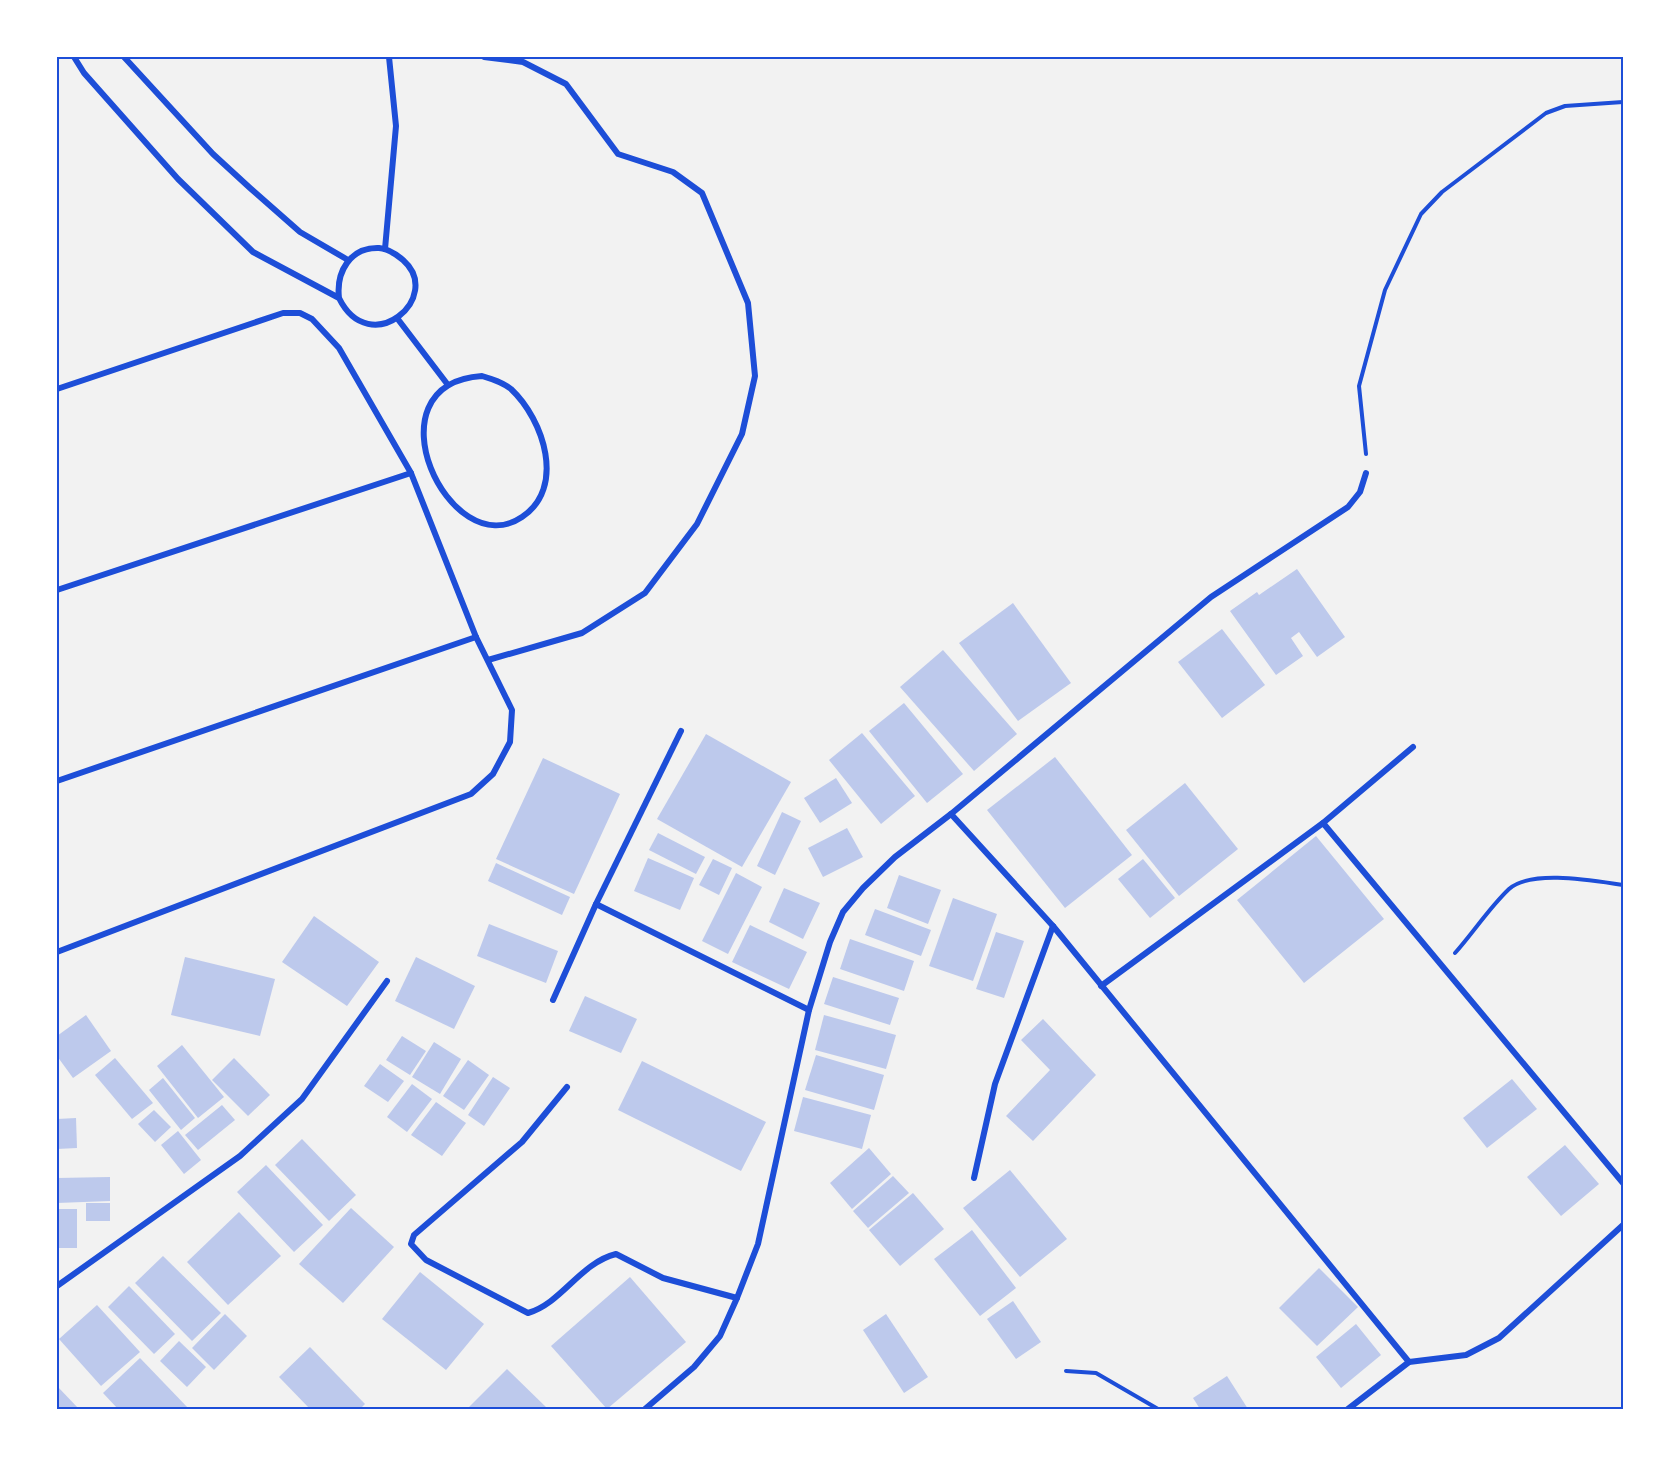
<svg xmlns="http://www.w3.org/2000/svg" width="1680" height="1466" font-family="Manrope,sans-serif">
  <rect width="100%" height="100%" fill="#f2f2f2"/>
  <!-- building -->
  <g fill="#bdc9ec">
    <polygon points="1297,569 1345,637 1317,657 1299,632 1291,638 1303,656 1276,675 1230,611 1257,592 1259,595"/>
    <polygon points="1013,603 1071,683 1018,721 959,643"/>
    <polygon points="1222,629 1265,685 1222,718 1178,662"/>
    <polygon points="943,650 1017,734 974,771 900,687"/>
    <polygon points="904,703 963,774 927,803 869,731"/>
    <polygon points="862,733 915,796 881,824 829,760"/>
    <polygon points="706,734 791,782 742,867 657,819"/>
    <polygon points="1055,757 1132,855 1065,908 987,810"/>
    <polygon points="543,758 620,794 574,894 496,859"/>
    <polygon points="836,778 852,803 820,823 804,798"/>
    <polygon points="1185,783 1238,849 1179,896 1126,830"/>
    <polygon points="782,812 801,821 775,875 757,866"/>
    <polygon points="847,828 863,857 823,877 808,848"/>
    <polygon points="658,833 705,857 696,874 649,850"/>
    <polygon points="1316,836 1384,919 1304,983 1237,900"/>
    <polygon points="648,858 694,878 680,910 634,891"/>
    <polygon points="713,859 732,868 719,895 699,885"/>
    <polygon points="1143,859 1175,898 1150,918 1118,879"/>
    <polygon points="496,863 570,897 562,915 488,881"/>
    <polygon points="736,873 762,887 728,954 702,941"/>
    <polygon points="899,875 941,890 928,924 887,908"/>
    <polygon points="784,888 820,903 803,939 769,922"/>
    <polygon points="953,898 997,914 973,981 929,966"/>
    <polygon points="875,909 931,930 921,956 865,935"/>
    <polygon points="314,916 379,962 347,1006 282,962"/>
    <polygon points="489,924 558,951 546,983 477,956"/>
    <polygon points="750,925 807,952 789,989 732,962"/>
    <polygon points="996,932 1024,941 1004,998 976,989"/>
    <polygon points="850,939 914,961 904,991 840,969"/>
    <polygon points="185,957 275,979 260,1036 171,1015"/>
    <polygon points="416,957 475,986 454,1029 395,1001"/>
    <polygon points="833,977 899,998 890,1025 824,1004"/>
    <polygon points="585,996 637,1019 621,1053 569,1031"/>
    <polygon points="86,1015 111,1051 73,1078 57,1056 57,1036"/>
    <polygon points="824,1015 896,1035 886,1069 815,1050"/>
    <polygon points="1043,1019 1096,1075 1033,1141 1006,1116 1050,1070 1021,1040"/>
    <polygon points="402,1036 426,1051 410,1075 386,1060"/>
    <polygon points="434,1042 461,1059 440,1094 412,1077"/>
    <polygon points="182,1045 224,1097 198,1118 157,1066"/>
    <polygon points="816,1055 884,1075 874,1110 805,1090"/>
    <polygon points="115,1058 153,1103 132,1119 95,1075"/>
    <polygon points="234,1058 270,1095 248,1116 212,1080"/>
    <polygon points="468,1060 489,1075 464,1110 443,1096"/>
    <polygon points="642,1061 766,1122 741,1171 618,1110"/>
    <polygon points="380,1064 404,1081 388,1102 364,1086"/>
    <polygon points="493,1077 510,1088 484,1126 468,1115"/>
    <polygon points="163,1078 195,1118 181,1130 149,1090"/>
    <polygon points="1512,1079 1537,1109 1487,1148 1463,1118"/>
    <polygon points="412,1084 432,1099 407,1132 387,1117"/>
    <polygon points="803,1097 871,1115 862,1149 794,1131"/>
    <polygon points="436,1102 466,1123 442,1156 411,1135"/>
    <polygon points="222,1105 235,1120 198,1150 185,1135"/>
    <polygon points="154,1110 171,1127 155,1142 138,1124"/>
    <polygon points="76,1118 77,1148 57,1149 57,1119"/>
    <polygon points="178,1131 201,1160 184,1174 161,1145"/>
    <polygon points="302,1139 356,1195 329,1221 275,1165"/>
    <polygon points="1565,1145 1599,1184 1561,1216 1527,1177"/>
    <polygon points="869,1148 891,1174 852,1209 830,1183"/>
    <polygon points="266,1165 323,1225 294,1252 237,1192"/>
    <polygon points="1010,1170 1067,1239 1020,1277 963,1208"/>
    <polygon points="893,1176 909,1193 868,1228 853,1211"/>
    <polygon points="110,1177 110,1201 57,1203 57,1178"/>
    <polygon points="913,1193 944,1229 900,1266 869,1230"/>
    <rect x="86" y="1203" width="24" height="18"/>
    <polygon points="351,1208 394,1247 343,1303 299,1264"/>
    <rect x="57" y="1209" width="20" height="39"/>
    <polygon points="239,1212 281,1256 228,1305 187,1262"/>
    <polygon points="972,1230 1016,1288 980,1316 934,1259"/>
    <polygon points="163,1256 221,1313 192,1341 135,1283"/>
    <polygon points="1319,1268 1358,1307 1317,1346 1279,1308"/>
    <polygon points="420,1272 484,1324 446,1370 382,1319"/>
    <polygon points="630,1277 686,1342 607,1409 551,1346"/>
    <polygon points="129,1286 175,1334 154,1354 108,1307"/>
    <polygon points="1013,1301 1041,1342 1016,1359 987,1319"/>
    <polygon points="97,1305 140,1352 101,1386 59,1339"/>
    <polygon points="225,1314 247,1336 214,1370 192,1348"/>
    <polygon points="886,1314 928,1377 904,1393 863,1330"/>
    <polygon points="1356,1324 1381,1355 1341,1388 1316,1357"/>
    <polygon points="179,1341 206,1367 187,1387 160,1361"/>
    <polygon points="310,1347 365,1404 360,1409 310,1409 279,1377"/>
    <polygon points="140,1358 189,1409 118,1409 103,1393"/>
    <polygon points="507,1369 548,1409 467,1409"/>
    <polygon points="1227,1376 1248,1409 1200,1409 1193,1398"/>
    <polygon points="57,1386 79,1409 57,1409"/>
  </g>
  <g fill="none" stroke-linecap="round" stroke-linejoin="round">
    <!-- path -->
    <g stroke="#1d4ed8" stroke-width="4">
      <polyline points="1366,454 1359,386 1385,290 1421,214 1442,192 1546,113 1565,106 1623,102"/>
      <path d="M1455 953C1473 933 1489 908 1509 889 1531 869 1595 881 1623 885"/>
      <polyline points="1066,1371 1096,1373 1158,1409"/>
    </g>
    <!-- minor -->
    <g stroke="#1d4ed8" stroke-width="6">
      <path d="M74 57 84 73 178 179 253 252 339 298C370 361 445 297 403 260 396 254 389 249 379 248 350 247 336 272 339 298"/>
      <polyline points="124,57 213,154 250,188 300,232 348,260"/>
      <polyline points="484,57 523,62 566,84 618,154 673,172 702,193 748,303 755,376 742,434 697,524 645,593 582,633 488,660"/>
      <polyline points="385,249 396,126 389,57"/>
      <polyline points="397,318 448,385"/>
      <path d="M482 376C492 379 502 382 511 389 544 420 566 488 522 517 450 566 364 384 482 376Z"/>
      <polyline points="57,389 283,313 300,313 312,319 339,348 411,473 476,637 512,710 510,742 493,774 471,794 57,952"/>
      <polyline points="57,590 411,473"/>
      <polyline points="57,781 476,637"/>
      <polyline points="951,814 1053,926 1409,1362"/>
      <polyline points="1323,823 1413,747"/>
      <polyline points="596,904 681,731"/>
      <polyline points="1101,986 1323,823 1623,1183"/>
      <polyline points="553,1000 596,904 809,1010"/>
      <path d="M567 1087 522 1142 414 1235 411 1244 426 1260 528 1313C562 1303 580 1263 616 1254L663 1278 737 1298"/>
      <polyline points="974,1178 995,1084 1053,926"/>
      <polyline points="57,1286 240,1156 302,1099 387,981"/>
      <polyline points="645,1409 694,1367 720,1336 737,1298 758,1244 809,1010 830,942 843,912 863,888 895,857 951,814 1211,597 1348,507 1360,492 1366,473"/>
      <polyline points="1348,1409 1409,1362 1466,1355 1499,1338 1623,1225"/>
    </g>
  </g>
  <!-- border -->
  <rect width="1680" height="1466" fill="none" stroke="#ffffff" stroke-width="117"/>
  <rect x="58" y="58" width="1564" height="1350" fill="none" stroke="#1d4ed8" stroke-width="2"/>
</svg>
